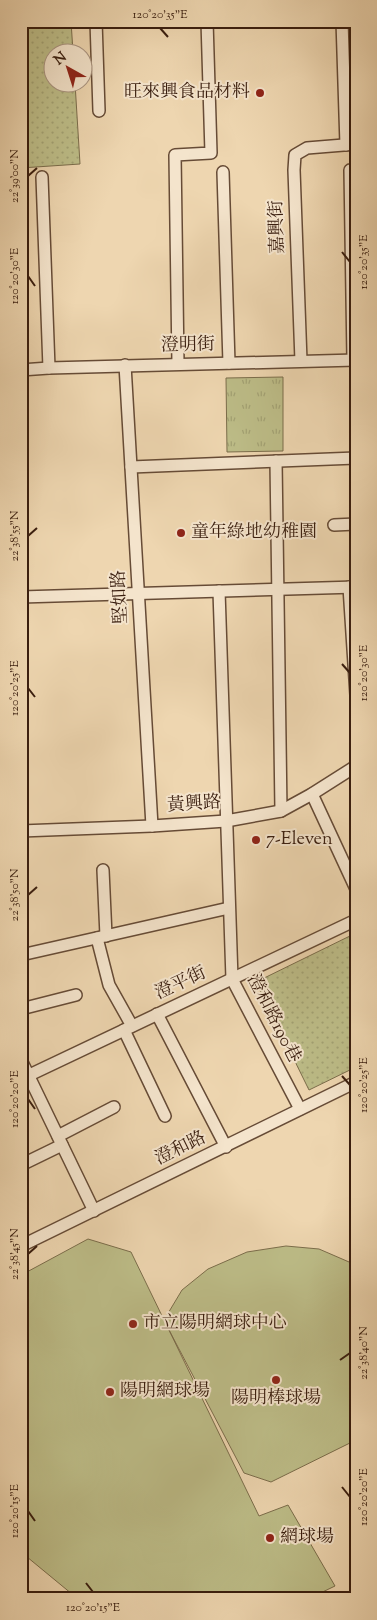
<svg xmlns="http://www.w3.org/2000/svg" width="377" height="1620" font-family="'Sorts Mill Goudy','Noto Serif TC',serif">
  <defs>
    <pattern id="grass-tufts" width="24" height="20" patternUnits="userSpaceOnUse" patternTransform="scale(1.25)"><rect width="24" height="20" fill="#bdbd88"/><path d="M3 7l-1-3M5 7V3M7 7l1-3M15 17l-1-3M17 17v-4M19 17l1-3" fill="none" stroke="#a3a274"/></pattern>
    <pattern id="park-dots" width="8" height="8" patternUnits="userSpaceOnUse" patternTransform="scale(1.25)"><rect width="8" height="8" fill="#bdbd88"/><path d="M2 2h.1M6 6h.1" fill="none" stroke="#a3a274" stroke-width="1.8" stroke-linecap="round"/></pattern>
  </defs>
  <rect width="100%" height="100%" fill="#eed6b0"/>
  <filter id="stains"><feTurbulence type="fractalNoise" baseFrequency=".004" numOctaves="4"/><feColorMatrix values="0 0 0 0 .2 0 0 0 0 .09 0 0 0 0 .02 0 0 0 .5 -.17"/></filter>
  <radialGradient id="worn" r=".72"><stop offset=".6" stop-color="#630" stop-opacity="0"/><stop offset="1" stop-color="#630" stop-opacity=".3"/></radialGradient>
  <!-- grass -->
  <polygon fill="url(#grass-tufts)" stroke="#7b6d4b" points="283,377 283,451 227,452 226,378"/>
  <!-- park -->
  <g fill="url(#park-dots)" stroke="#7b6d4b">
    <polygon points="21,21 71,21 73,52 52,52 52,82 75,83 80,164 21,168"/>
    <polygon points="356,933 356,1067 309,1090 256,982"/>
  </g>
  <!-- pitch -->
  <polygon fill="#bdbd88" stroke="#7b6d4b" points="88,1239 131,1252 164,1320 182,1290 208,1269 247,1252 286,1246 319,1249 356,1265 356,1440 271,1482 244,1473 168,1328 259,1516 288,1505 335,1586 308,1599 78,1599 21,1552 21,1278 25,1273"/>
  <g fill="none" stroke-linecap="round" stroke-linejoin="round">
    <defs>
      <g id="street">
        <polyline points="96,21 99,111"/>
        <polyline points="342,21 346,145"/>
        <polyline points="350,170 353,360"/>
        <polyline points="223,172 229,363"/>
        <polyline points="42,177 49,368"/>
        <polyline points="301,361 294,170 295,155 307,148 356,144"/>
        <polyline points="178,364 175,155 211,153 207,21"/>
        <polyline points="125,365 152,826"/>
        <polyline points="21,370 49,368 356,360"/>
        <polyline points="276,461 281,811"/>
        <polyline points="131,467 356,458"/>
        <polyline points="334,525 356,524"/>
        <polyline points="349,587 356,695"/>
        <polyline points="219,591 232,979 300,1109"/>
        <polyline points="21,597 356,587"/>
        <polyline points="312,794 356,889"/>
        <polyline points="21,831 152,826 226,821 281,811 312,794 356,766"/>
        <polyline points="103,870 106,936"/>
        <polyline points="97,938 109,985 132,1026"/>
        <polyline points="21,955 229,908"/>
        <polyline points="21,1009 76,995"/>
        <polyline points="157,1014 226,1147"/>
        <polyline points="124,1030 165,1116"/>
        <polyline points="21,1060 94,1211"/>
        <polyline points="21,1079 356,920"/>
        <polyline points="58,1136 114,1107"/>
        <polyline points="21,1165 62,1145"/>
        <polyline points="21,1246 356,1082"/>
      </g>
    </defs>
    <!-- street casing -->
    <use href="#street" stroke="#664b36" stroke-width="14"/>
    <!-- street -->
    <use href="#street" stroke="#f4e4cc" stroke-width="11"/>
  </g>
  <!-- ticks -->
  <path fill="none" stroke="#391d0e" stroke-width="2" d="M160 28 168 37M28 176 37 168M342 252 350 262M28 276 35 286M28 536 37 528M342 664 350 673M28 688 35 697M28 895 37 887M342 1076 350 1085M28 1099 35 1109M28 1254 37 1246M340 1360 350 1353M342 1487 350 1497M28 1511 35 1521M86 1583 93 1592"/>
  <!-- markers -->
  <g fill="#8f2418" stroke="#f4e4cc" stroke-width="2">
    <circle cx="260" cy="93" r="5"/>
    <circle cx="181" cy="533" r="5"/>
    <circle cx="256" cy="840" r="5"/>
    <circle cx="133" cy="1324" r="5"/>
    <circle cx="276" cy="1380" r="5"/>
    <circle cx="110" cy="1392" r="5"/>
    <circle cx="270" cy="1538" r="5"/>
  </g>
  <g text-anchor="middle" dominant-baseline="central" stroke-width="4" stroke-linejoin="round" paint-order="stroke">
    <!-- poi labels -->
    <g font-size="18" fill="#391d0e" stroke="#f4e4cc" text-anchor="start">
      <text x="250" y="93" text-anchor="end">旺來興食品材料</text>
      <text x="191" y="533">童年綠地幼稚園</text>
      <text x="266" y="840">7-Eleven</text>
      <text x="143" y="1324">市立陽明網球中心</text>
      <text x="120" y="1392">陽明網球場</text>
      <text x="276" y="1399" text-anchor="middle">陽明棒球場</text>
      <text x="280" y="1538">網球場</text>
    </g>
    <!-- street labels -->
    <g font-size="18" fill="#391d0e" stroke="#f4e4cc">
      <text transform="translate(278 227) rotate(-92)">嘉興街</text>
      <text transform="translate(188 346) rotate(-1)">澄明街</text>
      <text transform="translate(121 597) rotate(-93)">堅如路</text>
      <text transform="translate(194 805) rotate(-4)">黃興路</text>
      <text transform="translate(181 984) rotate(-25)">澄平街</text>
      <text transform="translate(273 1019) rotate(63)">澄和路190巷</text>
      <text transform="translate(181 1149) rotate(-26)">澄和路</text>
    </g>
  </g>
  <!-- margin -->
  <rect width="377" height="1620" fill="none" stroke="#eed6b0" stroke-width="55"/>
  <!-- north arrow -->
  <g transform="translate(68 68) rotate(321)"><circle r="24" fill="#f4e4cc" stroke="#a99480"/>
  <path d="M0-4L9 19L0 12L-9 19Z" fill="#8f2418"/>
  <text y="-8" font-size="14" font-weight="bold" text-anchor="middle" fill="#391d0e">N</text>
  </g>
  <rect x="28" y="28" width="322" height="1564" fill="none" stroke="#391d0e" stroke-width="2"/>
  <g font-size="12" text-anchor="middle" fill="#391d0e">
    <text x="160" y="18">120°20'35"E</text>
    <text transform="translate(14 176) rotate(-90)" y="4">22°39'00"N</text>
    <text transform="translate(363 262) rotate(-90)" y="4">120°20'35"E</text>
    <text transform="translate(14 276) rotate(-90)" y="4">120°20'30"E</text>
    <text transform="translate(14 536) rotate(-90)" y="4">22°38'55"N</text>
    <text transform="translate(363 673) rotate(-90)" y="4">120°20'30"E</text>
    <text transform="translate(14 688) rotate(-90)" y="4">120°20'25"E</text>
    <text transform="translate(14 895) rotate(-90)" y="4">22°38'50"N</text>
    <text transform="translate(363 1085) rotate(-90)" y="4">120°20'25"E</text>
    <text transform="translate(14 1099) rotate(-90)" y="4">120°20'20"E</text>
    <text transform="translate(14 1254) rotate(-90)" y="4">22°38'45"N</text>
    <text transform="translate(363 1353) rotate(-90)" y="4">22°38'40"N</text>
    <text transform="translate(363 1497) rotate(-90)" y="4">120°20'20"E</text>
    <text transform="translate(14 1511) rotate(-90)" y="4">120°20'15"E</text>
    <text x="93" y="1611">120°20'15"E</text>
  </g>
  <rect width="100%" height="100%" filter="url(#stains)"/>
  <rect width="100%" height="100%" fill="url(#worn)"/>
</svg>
